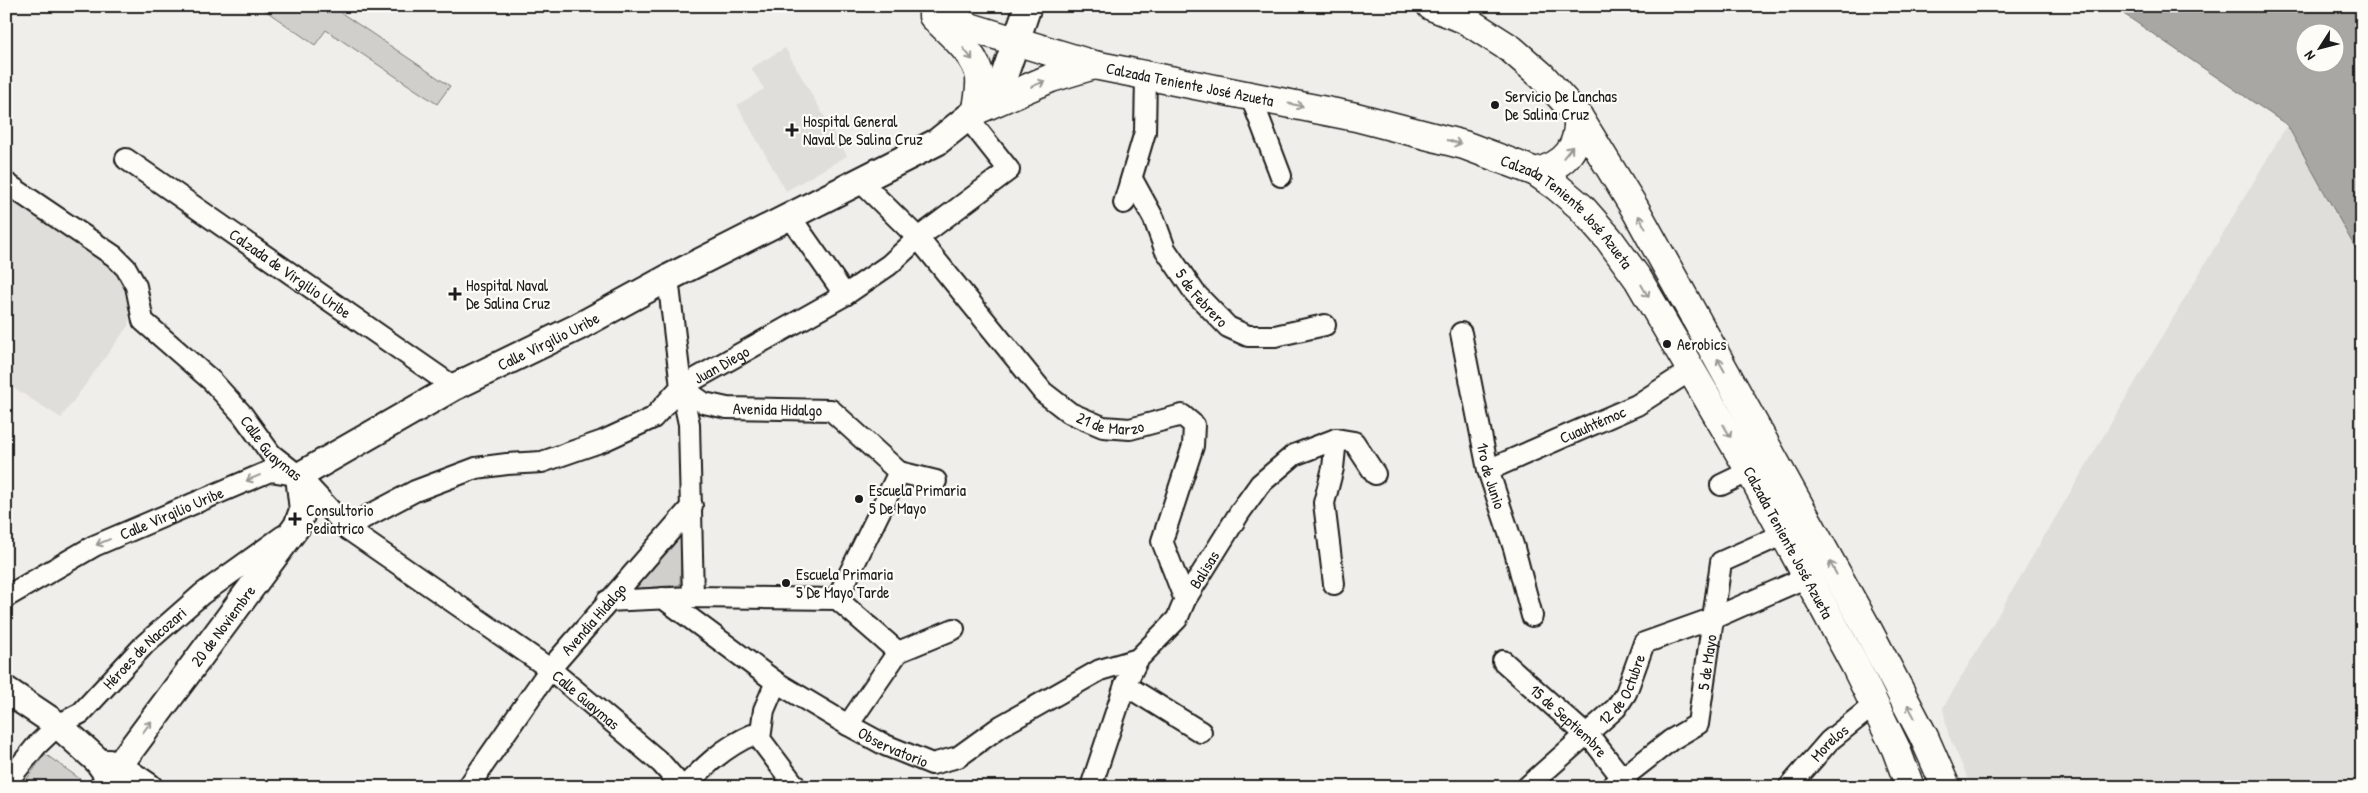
<svg xmlns="http://www.w3.org/2000/svg" width="2368" height="793" font-family="'Patrick Hand',sans-serif">
  <rect width="100%" height="100%" fill="#f0eeea"/>
  <filter id="ink" filterUnits="userSpaceOnUse"><feTurbulence type="fractalNoise" baseFrequency=".02" numOctaves="2"/><feDisplacementMap in="SourceGraphic" scale="10" xChannelSelector="R" yChannelSelector="G"/><feConvolveMatrix kernelMatrix="1 2 1 2 8 2 1 2 1" color-interpolation-filters="sRGB"/></filter>
  <g filter="url(#ink)">
    <!-- built -->
    <g fill="#e0deda">
      <polygon points="785,48 847,156 786,191 737,105 764,89 751,68"/>
      <polygon points="2287,125 2362,260 2362,787 1972,787 1948,734 1943,708"/>
      <polygon points="6,196 114,267 124,280 131,303 128,326 61,418 6,383"/>
    </g>
    <!-- green -->
    <g fill="#d0cfcc" stroke="#767674">
      <polygon points="259,6 331,6 450,86 437,104 326,30 315,45"/>
      <polygon points="682,532 680,585 631,589"/>
      <polygon points="45,754 83,781 78,787 21,787"/>
    </g>
    <!-- water -->
    <path fill="#a8a7a3" stroke="#706f6d" fill-rule="evenodd" d="M2112 6H2362V260L2287 125ZM2306 32H2336V62H2306Z"/>
    <g fill="none" stroke-linecap="round" stroke-linejoin="round">
      <defs>
        <g id="minor">
          <polyline points="1251,97 1281,176"/>
          <path id="s1" d="M126 159 454 387"/>
          <path id="s2" d="M1132 179 1154 219 1165 249 1195 293 1228 327 1248 336H1275L1325 325"/>
          <path id="s3" d="M861 182 918 238 1043 392 1070 413 1103 427 1130 429 1182 415 1194 425 1193 446 1162 541 1185 600"/>
          <path id="s4" d="M6 183 114 256 126 268 136 286 143 321 212 381 242 414 271 454 299 476 349 530 550 669 661 763 682 787"/>
          <polyline points="1124,203 1145,132 1146,76"/>
          <polyline points="791,218 845,295"/>
          <polyline points="668,278 681,387 689,424 693,597"/>
          <path id="s5" d="M1461 333 1488 470 1514 548 1532 616"/>
          <path id="s6" d="M681 387 704 403 727 408 831 410 899 472"/>
          <path id="s7" d="M1488 470 1637 405 1691 370"/>
          <polyline points="899,472 936,481"/>
          <polyline points="1721,485 1750,471"/>
          <path id="s8" d="M349 530 362 519 415 491 476 468 507 464 542 462 603 441 653 418 681 387 845 295 889 265 918 238 1009 170 967 117"/>
          <polyline points="1334,584 1324,503 1333,468 1336,439"/>
          <path id="s9" d="M6 597 94 546 270 471 295 475"/>
          <path id="s10" d="M663 598 776 682 848 725 885 745 932 764 958 757 1001 726 1100 670 1138 659"/>
          <polyline points="837,599 898,652"/>
          <polyline points="607,601 693,597 837,599 899,472"/>
          <polyline points="898,652 954,629"/>
          <path id="s11" d="M1503 661 1595 743 1629 787"/>
          <polyline points="776,682 764,710 760,739 796,787"/>
          <polyline points="1125,685 1201,732"/>
          <polyline points="848,725 898,652"/>
          <path id="s12" d="M6 783 37 745 58 725 81 713 145 644 202 594 283 536"/>
          <path id="s13" d="M468 787 550 669 692 506"/>
          <path d="M684 787C705 766 724 747 752 735L760 739"/>
          <path id="s14" d="M1091 787 1125 685 1138 659 1177 619 1185 600 1240 512 1260 484 1294 455 1336 439 1354 442 1375 474"/>
          <path id="s15" d="M1527 787 1616 708 1626 693 1644 643 1714 618 1807 577"/>
          <path id="s16" d="M1611 787 1671 740 1698 724 1721 562 1784 534"/>
          <path id="s17" d="M1789 787 1829 741 1875 704"/>
        </g>
        <g id="tertiary">
          <polyline points="6,690 58,725 97,760 110,778 122,787"/>
          <polyline points="109,763 118,766 149,787"/>
          <path id="s18" d="M103 787 297 526 303 510 299 476 454 387 578 327 668 278 937 142 977 110 1001 85 1028 6"/>
        </g>
        <g id="primary">
          <path id="s19" d="M931 6 966 26 1094 65 1356 117 1464 145 1536 172 1556 186 1581 207 1609 239 1638 279 1750 471 1855 665 1896 749 1910 787"/>
          <polyline points="1431,6 1464,19 1511,49 1542,76 1578,116 1634,207 1868,630 1924,737 1946,787"/>
          <path d="M933 16C949 33 977 54 980 78 981 88 978 100 977 110"/>
          <polyline points="977,110 1051,78 1094,65"/>
          <path d="M1536 172C1566 165 1580 147 1578 116"/>
        </g>
      </defs>
      <!-- minor casing -->
      <use href="#minor" stroke="#1c1c1c" stroke-width="24"/>
      <!-- tertiary casing -->
      <use href="#tertiary" stroke="#1c1c1c" stroke-width="30"/>
      <!-- primary casing -->
      <use href="#primary" stroke="#1c1c1c" stroke-width="31"/>
      <!-- minor -->
      <use href="#minor" stroke="#fdfcf7" stroke-width="20"/>
      <!-- tertiary -->
      <use href="#tertiary" stroke="#fdfcf7" stroke-width="26"/>
      <!-- primary -->
      <use href="#primary" stroke="#fdfcf7" stroke-width="28"/>
    </g>
    <!-- one-way arrows -->
    <defs><path id="oneway-shaft" d="M-6 0H5M1.5-3L5.5 0L1.5 3" fill="none" stroke-width="1.6" stroke-linecap="round" stroke-linejoin="round" transform="scale(1.25)"/></defs>
    <g stroke="#989794">
      <use href="#oneway-shaft" transform="translate(968 54) rotate(52)"/>
      <use href="#oneway-shaft" transform="translate(1038 84) rotate(-23)"/>
      <use href="#oneway-shaft" transform="translate(1296 105) rotate(11)"/>
      <use href="#oneway-shaft" transform="translate(1454 142) rotate(15)"/>
      <use href="#oneway-shaft" transform="translate(1568 152) rotate(-51)"/>
      <use href="#oneway-shaft" transform="translate(1642 222) rotate(-119)"/>
      <use href="#oneway-shaft" transform="translate(1645 291) rotate(60)"/>
      <use href="#oneway-shaft" transform="translate(1721 365) rotate(-119)"/>
      <use href="#oneway-shaft" transform="translate(1727 431) rotate(60)"/>
      <use href="#oneway-shaft" transform="translate(253 478) rotate(157)"/>
      <use href="#oneway-shaft" transform="translate(103 542) rotate(157)"/>
      <use href="#oneway-shaft" transform="translate(1833 568) rotate(-119)"/>
      <use href="#oneway-shaft" transform="translate(1911 711) rotate(-118)"/>
      <use href="#oneway-shaft" transform="translate(147 727) rotate(-53)"/>
    </g>
  </g>
  <!-- markers -->
  <g fill="#1c1c1c" stroke="#fdfcf7" stroke-width="2">
    <circle cx="1495" cy="105" r="5"/>
    <path d="M789.5 122.5h5v5h5v5h-5v5h-5v-5h-5v-5h5z"/>
    <path d="M452.5 286.5h5v5h5v5h-5v5h-5v-5h-5v-5h5z"/>
    <circle cx="1667" cy="344" r="5"/>
    <circle cx="859" cy="499" r="5"/>
    <path d="M292.5 511.5h5v5h5v5h-5v5h-5v-5h-5v-5h5z"/>
    <circle cx="786" cy="583" r="5"/>
  </g>
  <g text-anchor="middle" dominant-baseline="central" stroke-width="4.5" stroke-linejoin="round" paint-order="stroke">
    <!-- street labels -->
    <g font-size="16" fill="#1c1c1c" stroke="#fdfcf7">
      <text stroke="none"><textPath href="#s19" startOffset="272">Calzada Teniente José Azueta</textPath></text>
      <text stroke="none"><textPath href="#s19" startOffset="678">Calzada Teniente José Azueta</textPath></text>
      <text stroke="none"><textPath href="#s1" startOffset="200">Calzada de Virgilio Uribe</textPath></text>
      <text stroke="none"><textPath href="#s2" startOffset="139">5 de Febrero</textPath></text>
      <text stroke="none"><textPath href="#s18" startOffset="660">Calle Virgilio Uribe</textPath></text>
      <text stroke="none"><textPath href="#s8" startOffset="416">Juan Diego</textPath></text>
      <text stroke="none"><textPath href="#s6" startOffset="102">Avenida Hidalgo</textPath></text>
      <text stroke="none"><textPath href="#s3" startOffset="355">21 de Marzo</textPath></text>
      <text stroke="none"><textPath href="#s7" startOffset="114">Cuauhtémoc</textPath></text>
      <text stroke="none"><textPath href="#s4" startOffset="385">Calle Guaymas</textPath></text>
      <text stroke="none"><textPath href="#s5" startOffset="146">1ro de Junio</textPath></text>
      <text stroke="none"><textPath href="#s9" startOffset="186">Calle Virgilio Uribe</textPath></text>
      <text stroke="none"><textPath href="#s19" startOffset="1082">Calzada Teniente José Azueta</textPath></text>
      <text stroke="none"><textPath href="#s14" startOffset="249">Balisas</textPath></text>
      <text stroke="none"><textPath href="#s13" startOffset="210">Avendia Hidalgo</textPath></text>
      <text stroke="none"><textPath href="#s18" startOffset="201">20 de Noviembre</textPath></text>
      <text stroke="none"><textPath href="#s12" startOffset="195">Héroes de Nacozari</textPath></text>
      <text stroke="none"><textPath href="#s16" startOffset="170">5 de Mayo</textPath></text>
      <text stroke="none"><textPath href="#s15" startOffset="138">12 de Octubre</textPath></text>
      <text stroke="none"><textPath href="#s4" startOffset="790">Calle Guaymas</textPath></text>
      <text stroke="none"><textPath href="#s11" startOffset="89">15 de Septiembre</textPath></text>
      <text stroke="none"><textPath href="#s17" startOffset="60">Morelos</textPath></text>
      <text stroke="none"><textPath href="#s10" startOffset="275">Observatorio</textPath></text>
    </g>
    <!-- poi labels -->
    <g font-size="16" fill="#1c1c1c" stroke="#fdfcf7" text-anchor="start">
      <text x="1505" y="96">Servicio De Lanchas<tspan x="1505" dy="18">De Salina Cruz</tspan></text>
      <text x="803" y="121">Hospital General<tspan x="803" dy="18">Naval De Salina Cruz</tspan></text>
      <text x="466" y="285">Hospital Naval<tspan x="466" dy="18">De Salina Cruz</tspan></text>
      <text x="1677" y="344">Aerobics</text>
      <text x="869" y="490">Escuela Primaria<tspan x="869" dy="18">5 De Mayo</tspan></text>
      <text x="306" y="510">Consultorio<tspan x="306" dy="18">Pediatrico</tspan></text>
      <text x="796" y="574">Escuela Primaria<tspan x="796" dy="18">5 De Mayo Tarde</tspan></text>
    </g>
  </g>
  <!-- margin -->
  <rect width="2368" height="793" fill="none" stroke="#fdfcf7" stroke-width="25"/>
  <rect x="12" y="12" width="2343" height="768" fill="none" stroke="#1c1c1c" stroke-width="2" filter="url(#ink)"/>
  <!-- north arrow -->
  <g transform="translate(2320 48) rotate(234)"><circle r="24" fill="#fdfcf7" stroke="#a3a29f"/>
  <path d="M0-4L9 19L0 12L-9 19Z" fill="#1c1c1c"/>
  <text y="-8" font-size="14" font-weight="bold" text-anchor="middle" fill="#1c1c1c">N</text>
  </g>
</svg>
